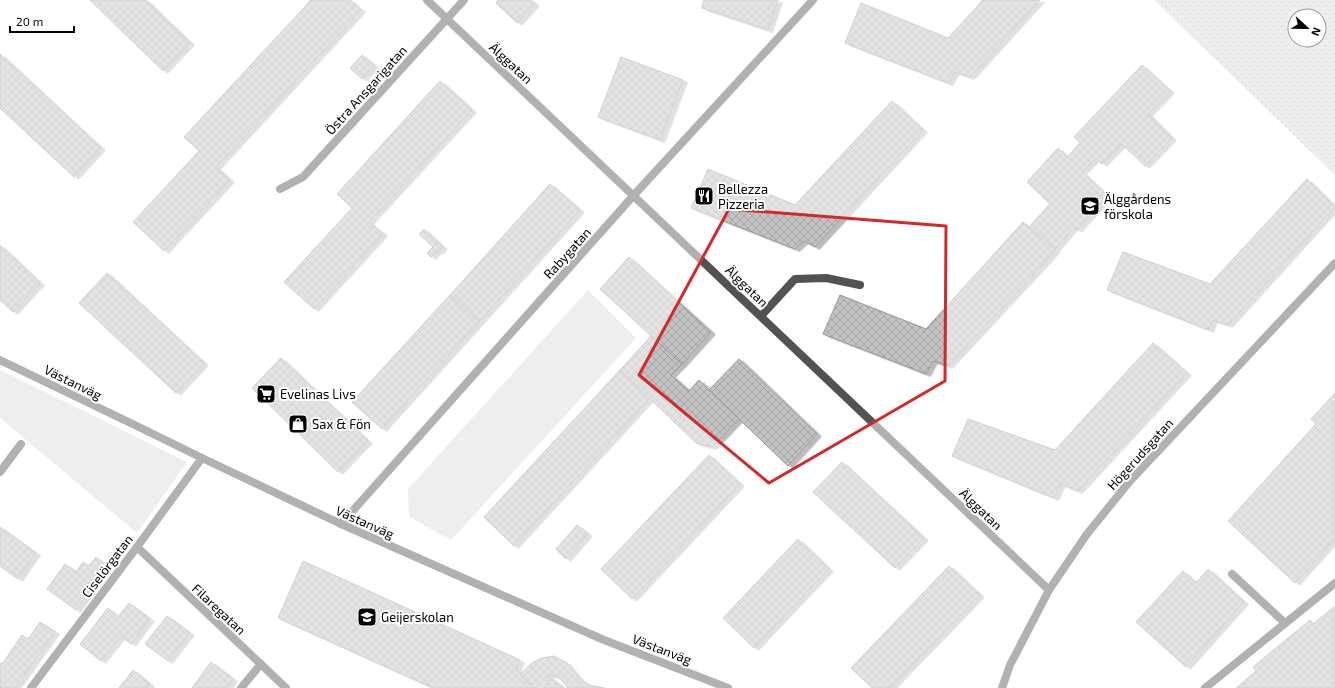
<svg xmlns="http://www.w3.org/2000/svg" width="1335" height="688" font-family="'Exo 2',sans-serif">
  <defs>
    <pattern id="park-dots" width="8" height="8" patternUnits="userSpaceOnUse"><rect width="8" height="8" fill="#d9d9d9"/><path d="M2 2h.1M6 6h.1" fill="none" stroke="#b8b8b8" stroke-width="1.8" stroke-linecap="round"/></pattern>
    <pattern id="building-cross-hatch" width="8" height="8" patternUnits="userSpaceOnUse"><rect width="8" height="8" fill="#c2c2c2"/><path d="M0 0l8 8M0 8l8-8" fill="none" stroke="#a5a5a5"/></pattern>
    <filter id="shadow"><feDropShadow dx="4.5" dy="2.5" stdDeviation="0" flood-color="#0004"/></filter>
  </defs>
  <rect width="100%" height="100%" fill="#fff"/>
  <!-- grass -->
  <g fill="#d9d9d9">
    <polygon points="588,290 636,338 451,540 409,517 408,489"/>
    <polygon points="0,370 187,462 137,533 0,418"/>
  </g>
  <!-- park -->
  <path fill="url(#park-dots)" fill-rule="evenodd" d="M1154 0H1335V175ZM1295 16H1319V40H1295Z"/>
  <!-- building -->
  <g fill="url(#building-cross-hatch)" stroke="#969696" filter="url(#shadow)">
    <polygon points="90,0 146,0 190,43 163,71"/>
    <polygon points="311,0 350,0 361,10 216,167 230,180 164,251 133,222 199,151 184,137"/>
    <polygon points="498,0 531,0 535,4 517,23 496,3"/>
    <polygon points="704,0 778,0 768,30 702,8"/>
    <polygon points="983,0 1040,0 970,77 955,72 948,83 845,43 861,3 948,38"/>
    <polygon points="0,54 101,148 74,177 0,108"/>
    <polygon points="362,55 374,65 362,79 350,68"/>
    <polygon points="621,57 683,80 660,140 598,117"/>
    <polygon points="1142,65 1170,91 1148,114 1172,138 1145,166 1122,144 1102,164 1096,158 1082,172 1108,196 1077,230 1074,227 1055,249 1029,227 1050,204 1027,182 1058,148 1067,157 1080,143 1074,137"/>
    <polygon points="440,81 472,110 369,222 383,234 314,309 284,282 352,208 337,194"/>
    <polygon points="892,101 923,130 815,247 804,241 795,249 691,208 708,169 795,205"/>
    <polygon points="1307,179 1335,207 1228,325 1213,320 1209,330 1107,290 1123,252 1210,284"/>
    <polygon points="550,184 580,210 479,322 450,295"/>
    <polygon points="1023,222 1056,250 948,366 933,361 926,374 823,334 840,295 926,329"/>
    <polygon points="424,229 443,247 438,252 437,251 431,257 427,253 433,247 419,234"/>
    <polygon points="0,245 40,283 13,312 0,300"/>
    <polygon points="629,257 711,332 682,364 600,289"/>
    <polygon points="107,273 204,363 176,393 79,303"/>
    <polygon points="450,295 479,322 382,429 352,402"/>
    <polygon points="651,336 682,364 671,375 689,391 699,380 739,419 712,447 696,443 620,370"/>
    <polygon points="1153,343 1187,373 1078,491 1061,484 1054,498 952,456 968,419 1055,450"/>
    <polygon points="281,358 368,441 338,472 252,388"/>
    <polygon points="739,359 817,434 788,466 709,390"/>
    <polygon points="620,370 650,398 514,546 484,517"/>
    <polygon points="1335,393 1335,539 1295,583 1228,521 1316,424 1311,419"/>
    <polygon points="709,455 740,484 632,599 601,569"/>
    <polygon points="842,462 924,538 895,568 813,492"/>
    <polygon points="577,525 588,534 566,559 556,549"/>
    <polygon points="0,527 36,553 18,579 0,566"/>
    <polygon points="798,539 829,569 754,648 723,618"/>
    <polygon points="96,557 108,567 76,610 47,589 65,564 76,572 83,562 89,566"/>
    <polygon points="303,561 520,660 516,670 533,688 433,688 278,618"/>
    <polygon points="949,566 980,595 890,688 872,688 851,668"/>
    <polygon points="1208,569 1244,602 1186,667 1136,622 1183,571 1196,583"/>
    <polygon points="129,603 150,619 131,644 121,636 101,661 80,644 108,608 118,617"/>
    <polygon points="1335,606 1335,688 1236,688 1256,671 1253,667 1310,620 1313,624"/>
    <polygon points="167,616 190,633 168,661 145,644"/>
    <polygon points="40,622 55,632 15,688 0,688 0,663 2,664 22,635 28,639"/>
    <polygon points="554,656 567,663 580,679 589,685 605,688 568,688 559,677 551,675 544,678 535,688 533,688 520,674 532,663 542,658"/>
    <polygon points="211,662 233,679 227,688 192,688"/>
    <polygon points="133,670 150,684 146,688 119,688"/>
    <polygon points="551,678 564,688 543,688"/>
  </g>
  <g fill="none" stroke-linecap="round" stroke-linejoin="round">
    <!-- lane -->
    <g stroke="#525252" stroke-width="8">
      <polyline points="761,316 795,279 826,278 860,285"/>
      <polyline points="1232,574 1285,623"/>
      <polyline points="1205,688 1335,583"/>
    </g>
    <!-- street -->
    <g stroke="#525252" stroke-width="8">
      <polyline points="427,0 1049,590"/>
      <polyline points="280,189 303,177 464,0"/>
      <polyline points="0,360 143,429 202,458 341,524 604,640 728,688"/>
      <polyline points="0,472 21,444"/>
      <polyline points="341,524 634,195 813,0"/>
      <polyline points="137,547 286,688"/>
      <polyline points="31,688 137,547 202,458"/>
      <polyline points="241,688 261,664"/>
      <polyline points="1002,688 1010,665 1049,590 1087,534 1130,481 1335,263"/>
    </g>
  </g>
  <!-- marked area -->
  <path d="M0 0H1335V688H0ZM729 209 946 226 945 381 769 483 639 375Z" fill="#fff" fill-opacity=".55" fill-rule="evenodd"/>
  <path fill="none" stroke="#d62828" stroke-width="3" stroke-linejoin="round" d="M729 209 946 226 945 381 769 483 639 375Z"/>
  <!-- icons -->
  <defs>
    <symbol id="restaurant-square" viewBox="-11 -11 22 22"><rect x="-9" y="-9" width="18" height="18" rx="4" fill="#000" stroke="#fff"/><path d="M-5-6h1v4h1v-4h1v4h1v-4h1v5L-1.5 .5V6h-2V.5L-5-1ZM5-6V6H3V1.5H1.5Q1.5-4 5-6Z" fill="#fff"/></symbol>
    <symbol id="school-square" viewBox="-11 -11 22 22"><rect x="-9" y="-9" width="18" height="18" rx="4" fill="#000" stroke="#fff"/><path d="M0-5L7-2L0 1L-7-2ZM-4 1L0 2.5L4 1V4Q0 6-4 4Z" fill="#fff"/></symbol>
    <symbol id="supermarket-square" viewBox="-11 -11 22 22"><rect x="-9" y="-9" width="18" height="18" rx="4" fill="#000" stroke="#fff"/><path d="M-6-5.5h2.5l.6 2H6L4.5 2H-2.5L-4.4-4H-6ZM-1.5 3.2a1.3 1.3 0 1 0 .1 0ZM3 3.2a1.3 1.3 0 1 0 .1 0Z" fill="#fff"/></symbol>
    <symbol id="shop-square" viewBox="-11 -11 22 22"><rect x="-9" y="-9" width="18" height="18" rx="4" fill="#000" stroke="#fff"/><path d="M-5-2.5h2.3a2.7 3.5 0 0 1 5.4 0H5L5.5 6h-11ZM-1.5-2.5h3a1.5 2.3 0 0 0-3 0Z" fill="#fff"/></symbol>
  </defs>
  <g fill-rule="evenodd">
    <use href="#restaurant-square" x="693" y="185" width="22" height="22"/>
    <use href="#school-square" x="1079" y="195" width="22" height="22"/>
    <use href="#supermarket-square" x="255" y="383" width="22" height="22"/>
    <use href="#shop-square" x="287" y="413" width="22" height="22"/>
    <use href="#school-square" x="356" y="606" width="22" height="22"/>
  </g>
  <g text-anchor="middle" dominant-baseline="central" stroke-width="4" stroke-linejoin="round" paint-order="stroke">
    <!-- street labels -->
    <g font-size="13" fill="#000" stroke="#fff">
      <text transform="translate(511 63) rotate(43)">Älggatan</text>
      <text transform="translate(366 90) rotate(-48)">Östra Ansgarigatan</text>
      <text transform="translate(567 253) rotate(-48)">Rabygatan</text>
      <text transform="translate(747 286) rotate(44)">Älggatan</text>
      <text transform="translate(73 382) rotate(26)">Västanväg</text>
      <text transform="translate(1140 454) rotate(-48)">Högerudsgatan</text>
      <text transform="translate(981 509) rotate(44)">Älggatan</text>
      <text transform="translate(365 522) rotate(24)">Västanväg</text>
      <text transform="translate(107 566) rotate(-53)">Ciselörgatan</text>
      <text transform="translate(219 609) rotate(43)">Filaregatan</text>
      <text transform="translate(662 649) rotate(21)">Västanväg</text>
    </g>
    <!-- poi labels -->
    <g font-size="13" fill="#000" stroke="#fff" text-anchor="start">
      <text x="718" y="189">Bellezza<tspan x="718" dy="15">Pizzeria</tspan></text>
      <text x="1104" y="199">Älggårdens<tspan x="1104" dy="15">förskola</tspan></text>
      <text x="280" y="394">Evelinas Livs</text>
      <text x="312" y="424">Sax &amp; Fön</text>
      <text x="381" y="617">Geijerskolan</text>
    </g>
  </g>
  <!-- north arrow -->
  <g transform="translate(1307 28) rotate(112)"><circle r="19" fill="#ffffff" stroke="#999999"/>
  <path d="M0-3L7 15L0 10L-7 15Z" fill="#000000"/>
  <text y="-6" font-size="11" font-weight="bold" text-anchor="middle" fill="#000000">N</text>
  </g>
  <!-- scale -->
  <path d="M10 26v6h64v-6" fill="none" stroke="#000000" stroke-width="2"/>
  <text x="16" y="26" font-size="12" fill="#000000" stroke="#ffffff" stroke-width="3" paint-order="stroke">20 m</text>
</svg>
